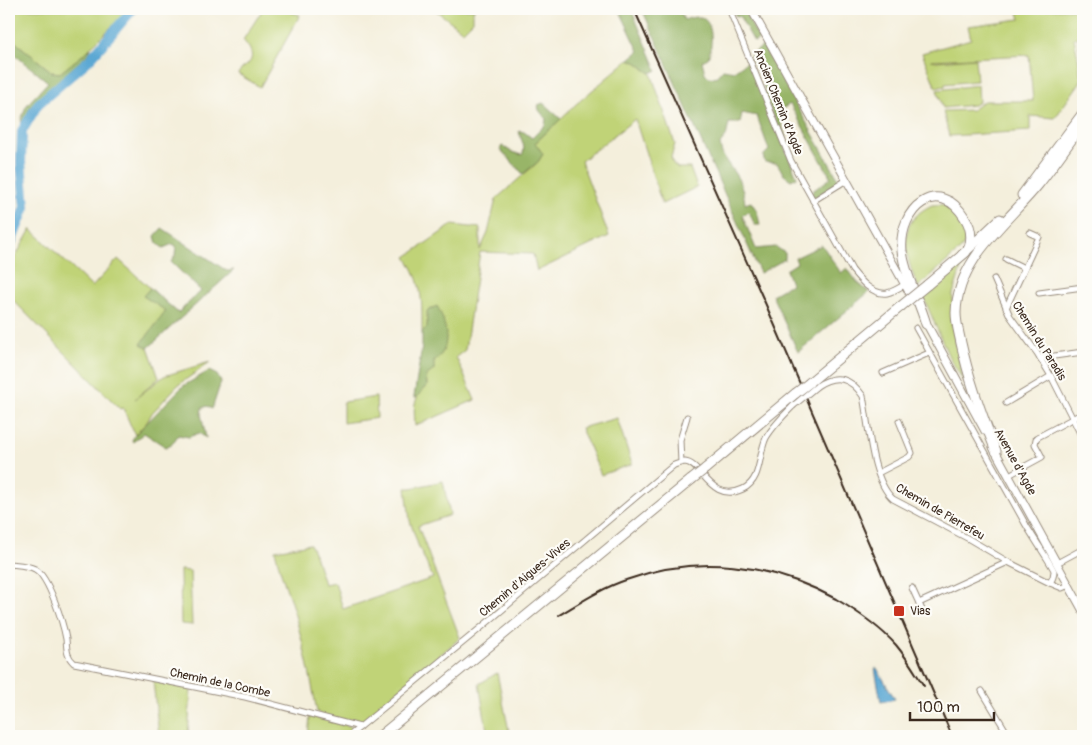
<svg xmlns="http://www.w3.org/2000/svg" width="1092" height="745" font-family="Pangolin,sans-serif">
  <rect width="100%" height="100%" fill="#fdfcf7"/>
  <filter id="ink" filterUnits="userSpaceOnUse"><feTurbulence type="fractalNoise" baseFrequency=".02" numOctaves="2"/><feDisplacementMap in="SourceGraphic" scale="10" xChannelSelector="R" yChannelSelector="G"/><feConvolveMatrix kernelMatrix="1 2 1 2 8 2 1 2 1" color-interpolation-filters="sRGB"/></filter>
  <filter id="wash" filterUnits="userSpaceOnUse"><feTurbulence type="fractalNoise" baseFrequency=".0096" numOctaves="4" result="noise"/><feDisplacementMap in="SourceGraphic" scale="20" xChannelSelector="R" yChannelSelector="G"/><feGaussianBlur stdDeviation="1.12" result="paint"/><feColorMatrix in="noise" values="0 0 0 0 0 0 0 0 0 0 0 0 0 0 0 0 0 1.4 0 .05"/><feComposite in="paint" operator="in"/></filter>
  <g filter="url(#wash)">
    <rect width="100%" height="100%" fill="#f4efdc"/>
    <!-- green -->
    <g fill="#c0d377" stroke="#7e7e4a">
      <polygon points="9,9 129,9 86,52 60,73 52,72 9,37"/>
      <path d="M263 9H280L300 15 260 87 238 74C241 69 242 69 247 65 256 57 250 48 243 40Z"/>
      <polygon points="434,9 475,9 473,11 473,21 463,31"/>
      <polygon points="1017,9 1083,9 1083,45 1079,48 1078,37 1074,38 1079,63 1081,81 1055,118 1030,116 1030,131 949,136 943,111 972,110 984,101 1033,101 1029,55 931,60 937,61 975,58 977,81 945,84 945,86 936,88 922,53 971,39 968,26 1020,19"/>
      <path d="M629 59C641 63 641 68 651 73L675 144 671 157 673 164 678 168H690L697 187 662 204 635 119 581 161 609 236 537 271 533 254 480 252 465 350 456 357 475 400 415 426C414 404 412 402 427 385 424 365 437 363 444 348L427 327 422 332C422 303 423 282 406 257L452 225 480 228V250L488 233 496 199 538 162 543 154 535 143 575 105Z"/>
      <polygon points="978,85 979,102 974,105 943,108 937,90"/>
      <path d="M932 205C936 205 941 204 945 205 958 211 963 228 966 240L961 249 918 287C905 255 894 223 932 205Z"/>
      <polygon points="31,229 92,287 118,259 178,313 148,347 159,378 135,399 164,376 210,362 177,386 152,413 147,422 135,435 123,408 120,409 9,296 9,268"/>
      <polygon points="963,262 953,294 952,326 964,382 949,357 923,296"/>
      <polygon points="376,397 377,418 343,423 343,402"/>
      <polygon points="617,418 632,464 601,475 581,428"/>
      <path d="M443 481 450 515 418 526 460 638 359 724 322 715 317 712C310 673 302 636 290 599 284 582 279 568 275 550L310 544 314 552 324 584 335 582 343 609 433 578 418 545 410 521 406 488H411Z"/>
      <polygon points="180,570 190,571 192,625 181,624"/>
      <polygon points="497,673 510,736 488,736 479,684"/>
      <polygon points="153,681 191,689 188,736 159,736"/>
      <polygon points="310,716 350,726 352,729 352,732 346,736 308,736"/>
    </g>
    <!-- forest -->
    <g fill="#98b568" stroke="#6a7043">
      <path d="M619 9H631L657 70 651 73C641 68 641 63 629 59L639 51Z"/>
      <path d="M642 9H681V13L684 20C690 18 698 15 704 19 714 26 712 48 708 58L702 61 705 73 710 78 717 76 723 69 734 71 748 61 797 177 791 180 784 175 777 163 765 162 763 156 769 150 757 116 742 113 740 123H729L726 137 720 144C721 158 730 165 737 177 742 185 744 195 745 204L751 202 757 211 760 225H755L749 212 742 215 756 249 776 247 785 253V259L760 273Z"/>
      <polygon points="732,9 743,9 759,39 754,42 740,17 735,15"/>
      <polygon points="9,37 52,72 60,73 91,48 89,53 31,106 22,123 21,120 26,106 48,82 9,50"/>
      <path d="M763 46 840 182 814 198 811 192 831 178 790 104 777 112 794 161C785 141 763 99 763 77L757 72 750 56Z"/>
      <path d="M543 103 561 119 535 143 543 154 538 162 523 174 500 149 502 146 512 152 522 155C527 147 520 139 519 131L524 132 532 138 545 125 546 119 539 110 538 105Z"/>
      <polygon points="162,228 227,271 234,270 148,348 141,344 166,311 143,296 150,288 178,313 201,291 171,262 175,256 176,246 173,244 163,248 157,243 155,236"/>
      <polygon points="822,245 841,273 847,268 857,282 869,292 798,352 772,295 791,284 786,270 797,263 795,258"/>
      <path d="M437 306C446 322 453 349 434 361V370L426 376 427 385 416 398 414 397 422 346V332L427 327V311Z"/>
      <polygon points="209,371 217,375 221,382 212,409 207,406 202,408 201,414 206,438 199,433 189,437 178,435 173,443 166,447 144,433 133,442 132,440 135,435 183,386"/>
    </g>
    <!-- water -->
    <polygon fill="#5aa7d3" stroke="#4a6878" points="877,668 879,672 895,699 881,702 875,669"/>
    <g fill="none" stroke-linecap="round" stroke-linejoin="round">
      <!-- river -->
      <polyline stroke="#5aa7d3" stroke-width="10" points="9,248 25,207 21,162 22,131 38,104 90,59 133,9"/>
    </g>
  </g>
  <g filter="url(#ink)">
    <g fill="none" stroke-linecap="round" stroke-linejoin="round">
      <defs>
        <g id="street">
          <path d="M729 9 791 161 852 270C860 280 872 295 887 293 892 292 899 288 904 285"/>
          <polyline points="813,201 845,181"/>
          <polyline points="1006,259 1024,268"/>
          <polyline points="994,279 1010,316 1037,353 1051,376 1083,439"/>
          <polyline points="1039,293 1083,287"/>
          <polyline points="1006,308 1039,237 1030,233"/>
          <path d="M916 328 1026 525C1029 531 1054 568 1054 571 1054 575 1052 580 1050 583"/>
          <polyline points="1040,358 1083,352"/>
          <polyline points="883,373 929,353"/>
          <path d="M817 386C836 373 851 378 863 396 869 425 871 479 893 499L969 539 1008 562 1050 583 1062 588 1069 585"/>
          <polyline points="1006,403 1051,376"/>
          <polyline points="681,463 680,440 687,417"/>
          <polyline points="878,473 909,457 912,453 899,421"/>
          <polyline points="1009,475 1042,457 1035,444 1036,439 1038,437 1083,413"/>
          <polyline points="1057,563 1083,549"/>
          <path d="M9 564C17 565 27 565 35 569 49 577 63 623 66 639 67 649 66 656 74 663L245 697 360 727"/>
          <polyline points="912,588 923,612"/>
          <polyline points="919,603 1008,562"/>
          <polyline points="982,691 1009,736"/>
          <path d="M349 736 483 626 674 465C677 464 682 462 685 462 702 463 711 504 743 489 762 480 758 455 766 438 773 426 783 416 793 406"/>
        </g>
        <g id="secondary">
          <polyline points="751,9 914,301"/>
          <polyline points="924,319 985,431"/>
          <polyline points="993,447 1083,611"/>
        </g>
        <g id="highway">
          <polyline points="1022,195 1083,113"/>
          <polyline points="962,255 1000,219"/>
          <polyline points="927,285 966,252"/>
          <path d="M926 324C919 299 905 276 902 251 898 208 939 175 965 218 971 227 972 238 969 248"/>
          <polyline points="809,383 900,307"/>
          <path d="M996 451C982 416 969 380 961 343 959 333 956 323 956 313 957 259 1007 223 1038 185 1054 165 1068 144 1083 124"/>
          <polyline points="705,469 796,393"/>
          <polyline points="380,736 691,480"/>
        </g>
      </defs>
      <!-- street casing -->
      <use href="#street" stroke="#988c7d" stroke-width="7"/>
      <!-- secondary casing -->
      <use href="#secondary" stroke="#988c7d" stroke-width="9"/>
      <!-- highway casing -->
      <use href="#highway" stroke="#988c7d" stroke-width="11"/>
      <!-- street -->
      <use href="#street" stroke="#fff" stroke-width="5"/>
      <!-- secondary -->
      <use href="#secondary" stroke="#fff" stroke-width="7"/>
      <!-- highway -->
      <use href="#highway" stroke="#fff" stroke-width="9"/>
      <!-- rail -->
      <g stroke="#3b2a1e" stroke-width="2">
        <polyline points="634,9 766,305 952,736"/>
        <path d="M559 615C581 602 602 588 626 580 697 554 770 563 836 599 858 612 879 626 896 645 907 658 915 672 924 686"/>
      </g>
      <defs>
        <polyline id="street-bridge" points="793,406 817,386"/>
        <g id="highway-bridge">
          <polyline points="900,307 927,285"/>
          <polyline points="796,393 809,383"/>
          <polyline points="691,480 705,469"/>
        </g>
      </defs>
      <!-- street-bridge casing -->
      <use href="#street-bridge" stroke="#988c7d" stroke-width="7" stroke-linecap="butt"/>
      <!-- highway-bridge casing -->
      <use href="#highway-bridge" stroke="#988c7d" stroke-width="11" stroke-linecap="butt"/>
      <!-- street-bridge -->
      <use href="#street-bridge" stroke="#fff" stroke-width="5"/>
      <!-- highway-bridge -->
      <use href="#highway-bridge" stroke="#fff" stroke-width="9"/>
    </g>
  </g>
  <!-- markers -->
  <rect fill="#c8321e" stroke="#fdfcf7" stroke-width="2" x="893" y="605" width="12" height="12" rx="2.5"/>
  <g text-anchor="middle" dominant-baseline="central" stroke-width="4.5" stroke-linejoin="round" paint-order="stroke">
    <!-- street labels -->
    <g font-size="12" fill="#3b2a1e" stroke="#fdfcf7">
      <text transform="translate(778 102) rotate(68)">Ancien Chemin d'Agde</text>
      <text transform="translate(1039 341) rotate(58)">Chemin du Paradis</text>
      <text transform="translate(1015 462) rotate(61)">Avenue d'Agde</text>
      <text transform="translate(940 512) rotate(30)">Chemin de Pierrefeu</text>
      <text transform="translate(525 578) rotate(-40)">Chemin d'Aigues-Vives</text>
      <text transform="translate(220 683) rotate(12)">Chemin de la Combe</text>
    </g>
    <!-- poi labels -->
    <g font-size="12" fill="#3b2a1e" stroke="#fdfcf7" text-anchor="start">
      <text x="910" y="611">Vias</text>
    </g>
  </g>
  <!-- margin -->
  <rect width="1092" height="745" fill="none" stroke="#fdfcf7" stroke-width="30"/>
  <!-- scale -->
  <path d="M910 712v8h84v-8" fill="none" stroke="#3b2a1e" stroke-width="2.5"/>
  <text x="917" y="712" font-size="15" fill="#3b2a1e" stroke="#fdfcf7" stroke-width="4" paint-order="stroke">100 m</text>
</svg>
